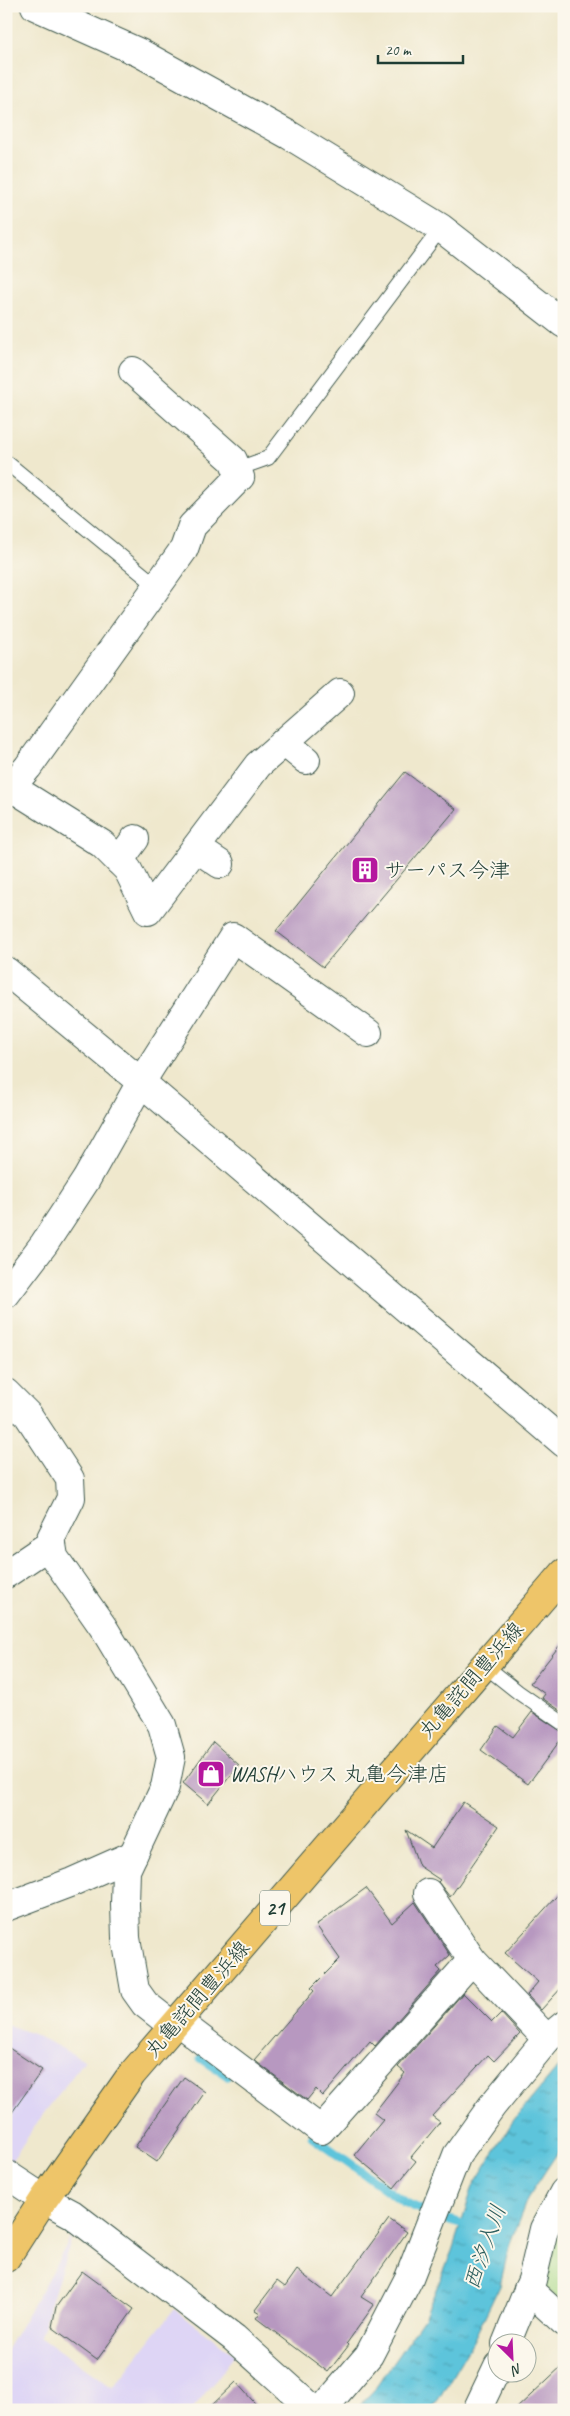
<svg xmlns="http://www.w3.org/2000/svg" width="570" height="2416" font-family="Caveat,'Klee One',sans-serif">
  <defs>
    <pattern id="water-ripples" width="26" height="14" patternUnits="userSpaceOnUse" patternTransform="scale(1.25)"><rect width="26" height="14" fill="#5dc4db"/><path d="M2 4q2-2 4 0t4 0M15 11q2-2 4 0t4 0" fill="none" stroke="#4ca0b2"/></pattern>
  </defs>
  <rect width="100%" height="100%" fill="#fbf7ec"/>
  <filter id="ink" filterUnits="userSpaceOnUse"><feTurbulence type="fractalNoise" baseFrequency=".02" numOctaves="2"/><feDisplacementMap in="SourceGraphic" scale="10" xChannelSelector="R" yChannelSelector="G"/><feConvolveMatrix kernelMatrix="1 2 1 2 8 2 1 2 1" color-interpolation-filters="sRGB"/></filter>
  <filter id="wash" filterUnits="userSpaceOnUse"><feTurbulence type="fractalNoise" baseFrequency=".0096" numOctaves="4" result="noise"/><feDisplacementMap in="SourceGraphic" scale="20" xChannelSelector="R" yChannelSelector="G"/><feGaussianBlur stdDeviation="1.12" result="paint"/><feColorMatrix in="noise" values="0 0 0 0 0 0 0 0 0 0 0 0 0 0 0 0 0 1.4 0 .05"/><feComposite in="paint" operator="in"/></filter>
  <g filter="url(#wash)">
    <rect width="100%" height="100%" fill="#efe8cd"/>
    <!-- built -->
    <g fill="#ded5f5">
      <polygon points="6,2024 35,2035 85,2060 44,2113 8,2166 6,2165"/>
      <polygon points="73,2234 40,2336 113,2388 174,2309 235,2355 192,2410 6,2410 6,2351"/>
    </g>
    <!-- green -->
    <polygon fill="#a9d987" stroke="#648b5e" points="564,2222 564,2305 544,2286 552,2248"/>
    <!-- water -->
    <polygon fill="url(#water-ripples)" stroke="#3e8088" points="564,2060 564,2143 527,2199 510,2243 500,2285 473,2341 432,2410 355,2410 374,2390 424,2318 452,2251 473,2186 513,2121"/>
    <g fill="none" stroke-linecap="round" stroke-linejoin="round">
      <!-- stream -->
      <g stroke="#5dc4db" stroke-width="9">
        <polyline points="201,2058 228,2076"/>
        <polyline points="313,2137 404,2202 426,2212"/>
        <polyline points="442,2218 471,2226"/>
      </g>
    </g>
    <g id="blocks">
      <!-- building -->
      <g fill="#b798c0">
        <polygon points="405,772 456,809 323,967 276,931"/>
        <polygon points="564,1640 564,1713 542,1698 545,1694 530,1683"/>
        <polygon points="532,1712 564,1733 564,1735 528,1784 481,1750 498,1726 513,1737"/>
        <polygon points="213,1742 239,1765 208,1804 183,1783"/>
        <polygon points="463,1802 499,1826 450,1897 438,1882 440,1880 419,1866 406,1830 432,1848"/>
        <polygon points="366,1888 392,1923 415,1902 450,1955 437,1967 441,1971 375,2046 370,2041 323,2096 316,2089 307,2100 254,2060 314,1991 311,1988 340,1959 316,1925"/>
        <polygon points="564,1888 564,1985 541,2010 527,1995 538,1982 505,1953"/>
        <polygon points="463,1993 492,2022 501,2013 520,2034 494,2061 488,2055 432,2116 440,2122 411,2157 416,2161 394,2188 354,2155 383,2120 374,2113 405,2073 398,2067"/>
        <polygon points="6,2046 42,2070 6,2121"/>
        <polygon points="184,2077 205,2092 157,2162 135,2147"/>
        <polygon points="389,2219 407,2232 361,2297 374,2305 347,2343 349,2345 328,2372 256,2318 260,2313 255,2310 277,2281 285,2287 297,2270 332,2297"/>
        <polygon points="82,2271 134,2309 97,2360 52,2327 56,2307"/>
        <polygon points="564,2364 564,2410 515,2410"/>
        <polygon points="236,2382 261,2410 207,2410"/>
      </g>
    </g>
  </g>
  <g filter="url(#ink)">
    <use href="#blocks" fill-opacity="0" stroke="#3e574b" stroke-width="1"/>
    <g fill="none" stroke-linecap="round" stroke-linejoin="round">
      <defs>
        <g id="service">
          <polyline points="6,462 158,587"/>
          <polyline points="237,469 268,458 441,228"/>
          <polyline points="484,1665 518,1692 564,1724"/>
        </g>
        <g id="minor">
          <polyline points="35,6 140,53 289,135 441,228 564,324"/>
          <polyline points="284,742 306,760"/>
          <polyline points="11,787 102,844 128,870 148,911 258,765 340,693"/>
          <polyline points="6,793 28,767 184,549 192,526 240,477 233,460 133,371"/>
          <polyline points="196,848 220,864"/>
          <polyline points="119,861 135,839"/>
          <polyline points="6,971 141,1082 564,1443"/>
          <polyline points="6,1294 44,1244 86,1180 141,1082 233,937 368,1033"/>
          <polyline points="6,1393 28,1415 70,1479 71,1498 51,1538 54,1557 103,1627 162,1725 171,1757 165,1787 126,1870 125,1904 126,1938 135,1990 145,2004 173,2026"/>
          <polyline points="6,1574 52,1543"/>
          <polyline points="428,1893 472,1960"/>
          <polyline points="6,1907 72,1882 133,1855"/>
          <polyline points="177,2021 321,2130 472,1960 547,2039"/>
          <polyline points="6,2174 44,2199 72,2214 234,2338 314,2410"/>
          <polyline points="528,2289 564,2322"/>
          <polyline points="506,2344 532,2280 544,2229 564,2192"/>
          <polyline points="322,2410 369,2355 409,2278 457,2155 492,2106 547,2039 564,2025"/>
          <polyline points="477,2410 498,2366"/>
        </g>
        <polyline id="primary" points="6,2258 44,2199 132,2074 564,1573"/>
      </defs>
      <!-- service casing -->
      <use href="#service" stroke="#3e574b" stroke-width="16"/>
      <!-- minor casing -->
      <use href="#minor" stroke="#3e574b" stroke-width="30"/>
      <!-- primary casing -->
      <use href="#primary" stroke="#3e574b" stroke-width="30"/>
      <!-- service -->
      <use href="#service" stroke="#fff" stroke-width="14"/>
      <!-- minor -->
      <use href="#minor" stroke="#fff" stroke-width="28"/>
      <!-- primary -->
      <use href="#primary" stroke="#eec569" stroke-width="28"/>
    </g>
  </g>
  <!-- icons -->
  <defs>
    <symbol id="building-square" viewBox="-11 -11 22 22"><rect x="-9" y="-9" width="18" height="18" rx="4" fill="#b5179e" stroke="#fbf7ec"/><path d="M-4-6H4V6H1V3H-1V6H-4ZM-2.5-4.3h1.7v1.8h-1.7ZM.8-4.3h1.7v1.8H.8ZM-2.5-1h1.7V.8h-1.7ZM.8-1h1.7V.8H.8Z" fill="#fff"/></symbol>
    <symbol id="shop-square" viewBox="-11 -11 22 22"><rect x="-9" y="-9" width="18" height="18" rx="4" fill="#b5179e" stroke="#fbf7ec"/><path d="M-5-2.5h2.3a2.7 3.5 0 0 1 5.4 0H5L5.5 6h-11ZM-1.5-2.5h3a1.5 2.3 0 0 0-3 0Z" fill="#fff"/></symbol>
  </defs>
  <g fill-rule="evenodd">
    <use href="#building-square" x="349" y="854" width="32" height="32"/>
    <use href="#shop-square" x="195" y="1758" width="32" height="32"/>
  </g>
  <g text-anchor="middle" dominant-baseline="central" stroke-width="4" stroke-linejoin="round" paint-order="stroke">
    <!-- shield labels -->
    <rect fill="#fbf7ec" stroke="#61756b" stroke-width="1" x="260" y="1890.5" width="30" height="35" rx="4"/>
    <g font-size="20" font-weight="bold" fill="#1f3d34">
      <text x="275" y="1908">21</text>
    </g>
    <!-- poi labels -->
    <g font-size="21" fill="#1f3d34" stroke="#fbf7ec" text-anchor="start">
      <text x="384" y="870">サーパス今津</text>
      <text x="230" y="1774">WASHハウス 丸亀今津店</text>
    </g>
    <!-- street labels -->
    <g font-size="21" fill="#1f3d34" stroke="#fbf7ec">
      <text transform="translate(471 1680) rotate(-49)">丸亀詫間豊浜線</text>
      <text transform="translate(197 1999) rotate(-49)">丸亀詫間豊浜線</text>
    </g>
    <!-- water labels -->
    <g font-size="22" font-style="italic" fill="#2e5f5e" stroke="#fbf7ec">
      <text transform="translate(485 2247) rotate(-71)">西汐入川</text>
    </g>
  </g>
  <!-- margin -->
  <rect width="570" height="2416" fill="none" stroke="#fbf7ec" stroke-width="25"/>
  <!-- north arrow -->
  <g transform="translate(512 2358) rotate(156)"><circle r="24" fill="#fbf7ec" stroke="#a3ada2"/>
  <path d="M0-4L9 19L0 12L-9 19Z" fill="#b5179e"/>
  <text y="-8" font-size="14" font-weight="bold" text-anchor="middle" fill="#1f3d34">N</text>
  </g>
  <!-- scale -->
  <path d="M378 55v8h85v-8" fill="none" stroke="#1f3d34" stroke-width="2.5"/>
  <text x="385" y="55" font-size="15" fill="#1f3d34" stroke="#fbf7ec" stroke-width="4" paint-order="stroke">20 m</text>
</svg>
